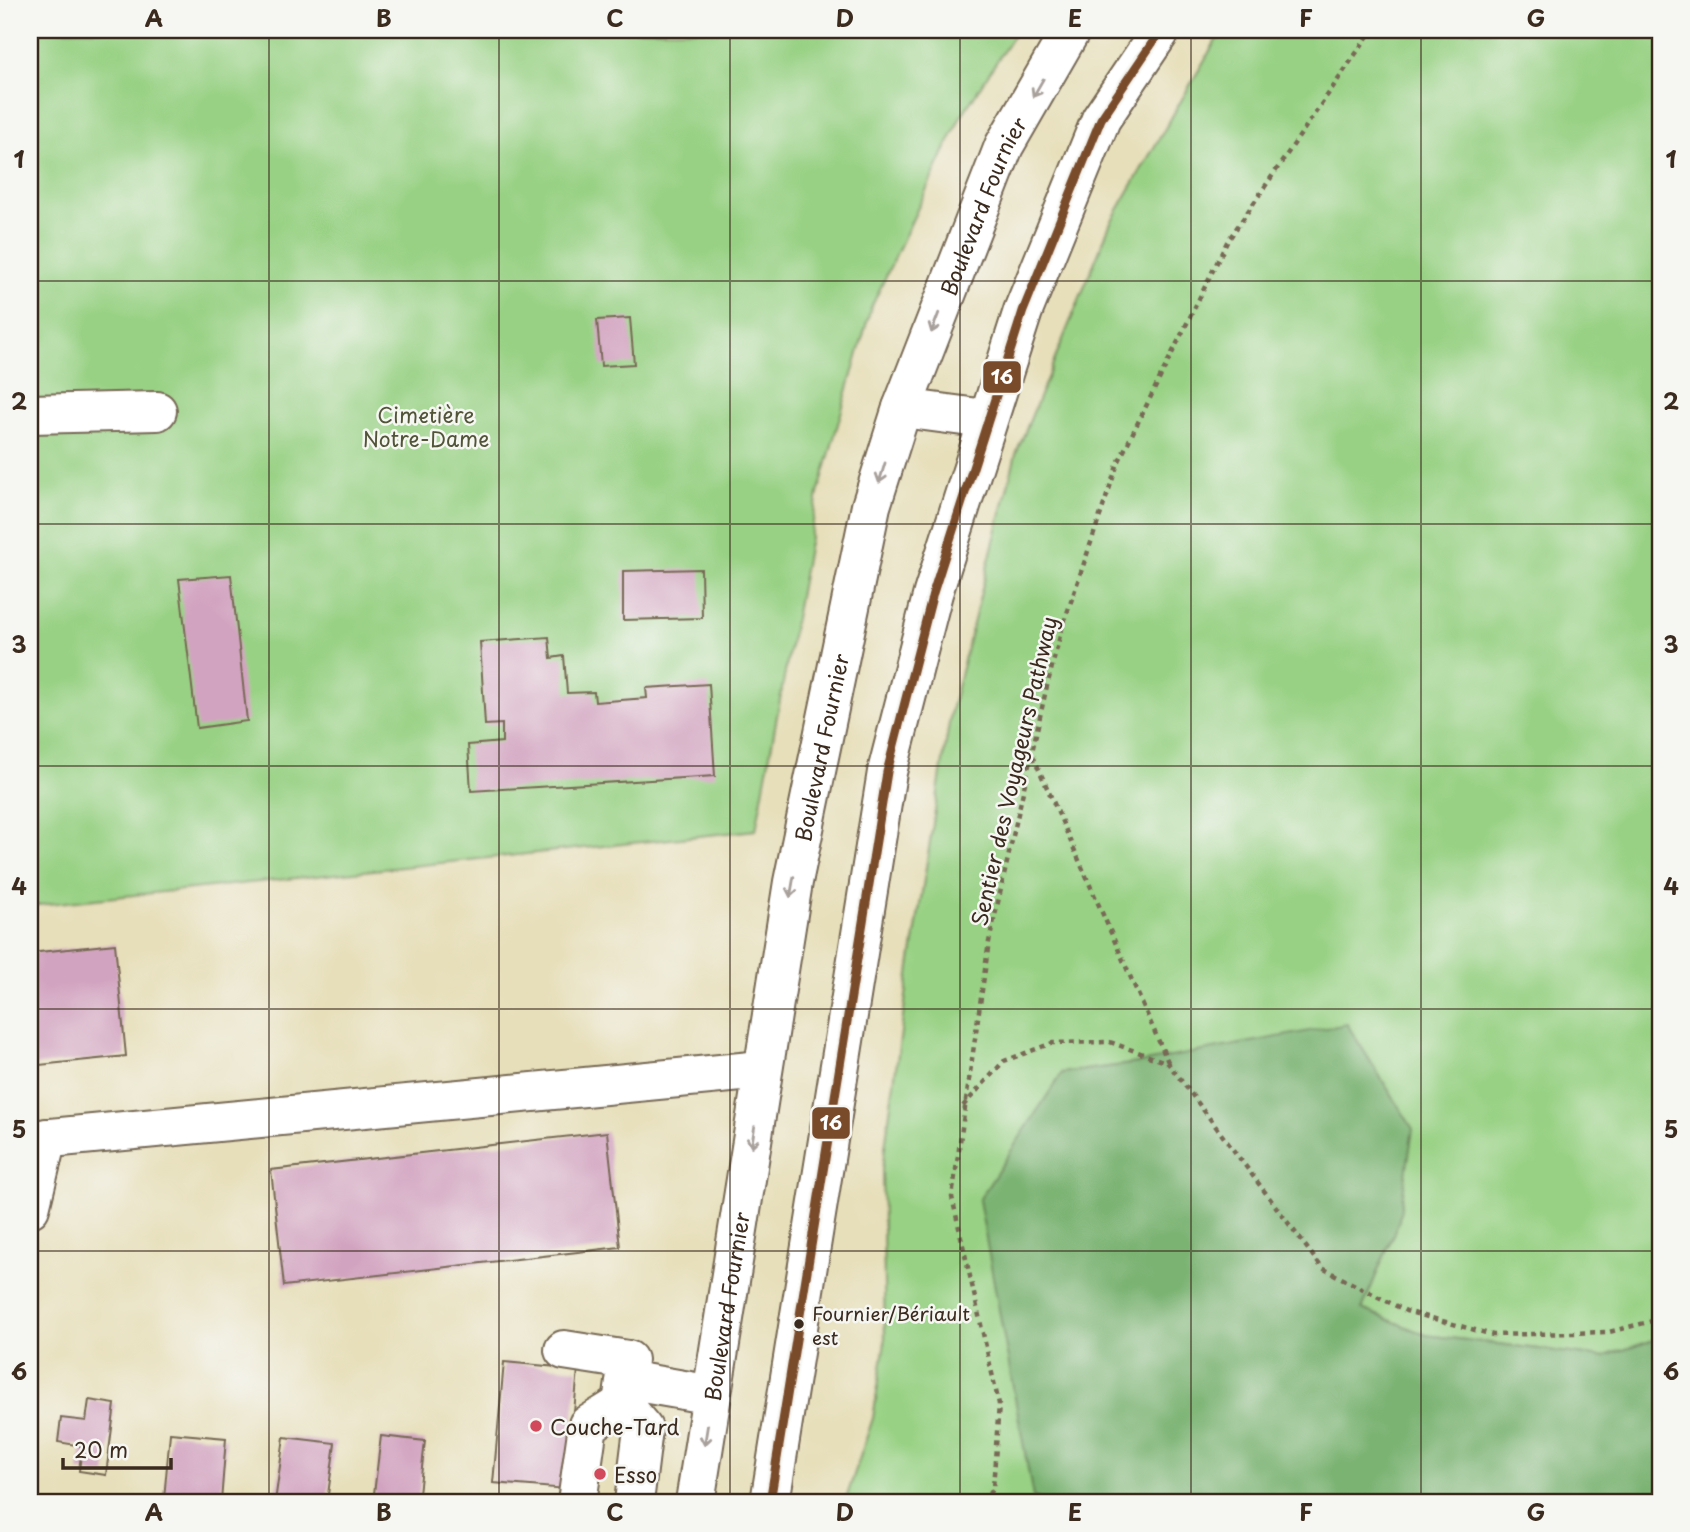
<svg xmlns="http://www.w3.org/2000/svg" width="1690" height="1532" font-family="'Playpen Sans',sans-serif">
  <rect width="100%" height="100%" fill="#f6f6f2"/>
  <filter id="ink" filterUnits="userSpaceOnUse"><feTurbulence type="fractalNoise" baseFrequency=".0143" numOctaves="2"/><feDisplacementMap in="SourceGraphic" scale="14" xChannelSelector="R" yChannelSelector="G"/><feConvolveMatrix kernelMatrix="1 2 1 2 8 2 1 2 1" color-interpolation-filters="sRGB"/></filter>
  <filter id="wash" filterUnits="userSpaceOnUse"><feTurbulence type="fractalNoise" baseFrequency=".00686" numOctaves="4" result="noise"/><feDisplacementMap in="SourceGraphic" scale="28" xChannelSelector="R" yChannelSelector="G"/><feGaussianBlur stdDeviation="1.57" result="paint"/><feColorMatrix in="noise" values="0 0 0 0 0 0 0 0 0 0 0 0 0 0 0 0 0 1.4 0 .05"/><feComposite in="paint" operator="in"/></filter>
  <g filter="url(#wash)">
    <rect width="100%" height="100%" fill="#e7dfba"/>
    <!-- green -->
    <g fill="#98d184" stroke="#6a7e51" stroke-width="2">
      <polygon points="30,30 1017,30 960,118 871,308 818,494 756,830 30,906"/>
      <polygon points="1222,30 1660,30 1660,1338 1602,1357 1426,1335 1362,1309 1399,1220 1138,1063 1062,1073 1033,1497 1048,1502 845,1502 873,1418 885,1342 882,1169 910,967 951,711 1016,454 1111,222"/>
    </g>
    <!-- forest -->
    <polygon fill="#7ab372" stroke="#5a6e48" stroke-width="2" points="1347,1024 1413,1129 1399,1220 1362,1309 1426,1335 1602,1357 1660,1338 1660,1502 1048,1502 1033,1497 979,1200 1062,1073 1139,1063"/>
    <g id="blocks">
      <!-- building -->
      <g fill="#d2a3c0">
        <polygon points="630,318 634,364 601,366 597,320"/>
        <polygon points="701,569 702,618 623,620 623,571"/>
        <polygon points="231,575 247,721 197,728 179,579"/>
        <polygon points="549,637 551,658 564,656 567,693 594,692 595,702 647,698 646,688 709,684 715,776 471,791 468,745 502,742 502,724 485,725 480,642"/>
        <polygon points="115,944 126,1056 30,1066 30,953"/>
        <polygon points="607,1132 620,1247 284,1286 271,1170"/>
        <polygon points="504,1362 578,1369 567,1489 493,1483"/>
        <polygon points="89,1400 115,1404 106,1475 79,1471 82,1446 58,1442 61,1418 86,1421"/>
        <polygon points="170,1433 226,1438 221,1502 164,1499"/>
        <polygon points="381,1436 425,1441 418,1502 373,1502"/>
        <polygon points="284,1437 335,1443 327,1502 275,1502"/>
      </g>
    </g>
  </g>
  <g filter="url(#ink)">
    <use href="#blocks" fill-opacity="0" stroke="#776955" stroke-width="2"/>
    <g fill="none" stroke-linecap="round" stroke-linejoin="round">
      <defs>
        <g id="minor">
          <polyline points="902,408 986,419"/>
          <polyline points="30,414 157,411"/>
          <polyline points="30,1140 762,1070"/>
          <polyline points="30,1208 47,1138"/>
          <polyline points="564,1350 628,1360 622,1404"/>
          <polyline points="626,1380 712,1395"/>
          <polyline points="577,1502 588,1425 622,1404 643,1429 634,1502"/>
        </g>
        <g id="major">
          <path id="s1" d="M695 1502 793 882 871 506 902 408 1004 146 1071 30"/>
          <polyline points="770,1502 887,772 933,593 1023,311 1101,119 1161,30"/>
        </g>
      </defs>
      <!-- minor casing -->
      <use href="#minor" stroke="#776955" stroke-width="42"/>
      <!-- major casing -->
      <use href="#major" stroke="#776955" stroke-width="42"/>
      <!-- path -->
      <g stroke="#776955" stroke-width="4.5" stroke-dasharray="5 5" stroke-linecap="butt">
        <polyline points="1033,756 1168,1062"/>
        <polyline points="963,1106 1004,1061 1052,1043 1110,1042 1168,1063 1322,1268 1406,1311 1493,1335 1609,1332 1660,1319"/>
        <polyline points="983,1502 993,1488 999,1404 952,1197 989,942 1046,690 1062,628 1118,463 1227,242 1372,30"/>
      </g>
      <!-- minor -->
      <use href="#minor" stroke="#fff" stroke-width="38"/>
      <!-- major -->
      <use href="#major" stroke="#fff" stroke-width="38"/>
      <defs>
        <polyline id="bus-1" points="770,1502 887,772 933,593 1023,311 1101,119 1161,30"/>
      </defs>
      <!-- bus-1 casing -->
      <use href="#bus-1" stroke="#f6f6f2" stroke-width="14"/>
      <!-- bus-1 -->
      <use href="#bus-1" stroke="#7a4b2a" stroke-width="9"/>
    </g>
    <!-- one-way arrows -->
    <defs><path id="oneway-shaft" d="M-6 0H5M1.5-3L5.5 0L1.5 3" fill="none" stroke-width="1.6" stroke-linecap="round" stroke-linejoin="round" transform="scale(1.75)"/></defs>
    <g stroke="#a79f9a">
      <use href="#oneway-shaft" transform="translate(1038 88) rotate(120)"/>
      <use href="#oneway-shaft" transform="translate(935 323) rotate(111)"/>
      <use href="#oneway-shaft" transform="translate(882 473) rotate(107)"/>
      <use href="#oneway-shaft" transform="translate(792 887) rotate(100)"/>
      <use href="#oneway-shaft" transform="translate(753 1137) rotate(99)"/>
      <use href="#oneway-shaft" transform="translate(706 1435) rotate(99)"/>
    </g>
  </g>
  <!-- grid -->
  <path fill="none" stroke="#3b2a1e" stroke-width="2" stroke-opacity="0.55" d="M269 30V1502M499 30V1502M730 30V1502M960 30V1502M1191 30V1502M1421 30V1502M30 281H1660M30 524H1660M30 766H1660M30 1009H1660M30 1251H1660"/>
  <!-- markers -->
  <circle fill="#3b2a1e" stroke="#f6f6f2" stroke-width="2.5" cx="799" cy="1324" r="6"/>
  <g fill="#d1495b" stroke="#f6f6f2" stroke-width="2.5">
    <circle cx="536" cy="1426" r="7"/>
    <circle cx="600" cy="1474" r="7"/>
  </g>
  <g text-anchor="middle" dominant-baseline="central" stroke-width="5" stroke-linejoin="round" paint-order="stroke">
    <!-- bus labels -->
    <g font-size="19" fill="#3b2a1e" stroke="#f6f6f2" text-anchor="start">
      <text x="812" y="1313">Fournier/Bériault<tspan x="812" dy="24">est</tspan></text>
    </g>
    <!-- street labels -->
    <g font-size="21" fill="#3b2a1e" stroke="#f6f6f2">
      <text stroke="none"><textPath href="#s1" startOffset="1332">Boulevard Fournier</textPath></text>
      <text stroke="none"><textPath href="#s1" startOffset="765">Boulevard Fournier</textPath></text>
      <text transform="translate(1013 771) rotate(-77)">Sentier des Voyageurs Pathway</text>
      <text stroke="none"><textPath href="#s1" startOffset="198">Boulevard Fournier</textPath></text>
    </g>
    <!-- park labels -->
    <g font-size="21" fill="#525438" stroke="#f6f6f2">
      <text x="426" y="414">Cimetière<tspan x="426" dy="24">Notre-Dame</tspan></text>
    </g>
    <!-- poi labels -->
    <g font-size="21" fill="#3b2a1e" stroke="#f6f6f2" text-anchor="start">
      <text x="550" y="1426">Couche-Tard</text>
      <text x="614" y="1474">Esso</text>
    </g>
  </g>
  <g stroke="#f6f6f2" stroke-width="2.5">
    <rect x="982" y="360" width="40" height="34" rx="7" fill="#7a4b2a"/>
    <rect x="811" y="1106" width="40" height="34" rx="7" fill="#7a4b2a"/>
  </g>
  <g font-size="19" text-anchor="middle" font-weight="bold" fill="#fff">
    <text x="1002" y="384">16</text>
    <text x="831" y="1130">16</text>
  </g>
  <!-- margin -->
  <rect width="1690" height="1532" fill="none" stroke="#f6f6f2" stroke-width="77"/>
  <!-- scale -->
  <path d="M63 1458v10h108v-10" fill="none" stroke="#3b2a1e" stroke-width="3.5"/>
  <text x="74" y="1458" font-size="21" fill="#3b2a1e" stroke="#f6f6f2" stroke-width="5" paint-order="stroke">20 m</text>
  <rect x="38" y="38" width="1614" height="1456" fill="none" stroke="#3b2a1e" stroke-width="2.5"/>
  <g font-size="23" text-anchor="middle" font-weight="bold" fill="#3b2a1e">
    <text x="154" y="27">A</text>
    <text x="384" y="27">B</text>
    <text x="615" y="27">C</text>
    <text x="845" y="27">D</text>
    <text x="1075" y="27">E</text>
    <text x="1306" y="27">F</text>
    <text x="1536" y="27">G</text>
    <text x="19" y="168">1</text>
    <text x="1671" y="168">1</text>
    <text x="19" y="410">2</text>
    <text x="1671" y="410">2</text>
    <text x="19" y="653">3</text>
    <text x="1671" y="653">3</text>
    <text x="19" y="895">4</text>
    <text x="1671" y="895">4</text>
    <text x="19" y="1138">5</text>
    <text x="1671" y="1138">5</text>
    <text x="19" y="1380">6</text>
    <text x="1671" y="1380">6</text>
    <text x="154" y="1521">A</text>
    <text x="384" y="1521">B</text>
    <text x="615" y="1521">C</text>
    <text x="845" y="1521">D</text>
    <text x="1075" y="1521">E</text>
    <text x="1306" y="1521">F</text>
    <text x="1536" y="1521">G</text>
  </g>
</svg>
